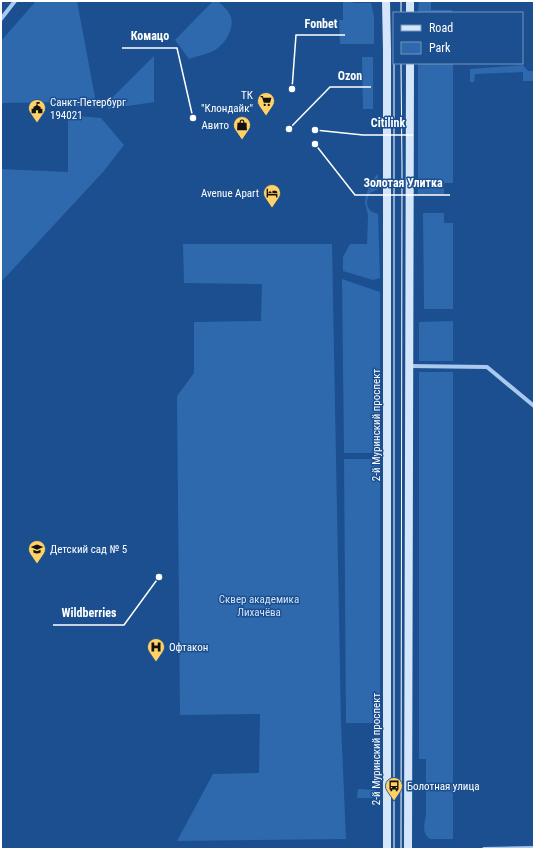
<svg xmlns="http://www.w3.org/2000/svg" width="535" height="850" font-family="'Roboto Condensed',sans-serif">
  <rect width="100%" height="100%" fill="#1b4f8f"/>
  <!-- green -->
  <g fill="#2e69ad">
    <polygon points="36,1 77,1 97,108 65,105 64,102 1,103 1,41"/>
    <path d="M213 1H218C222 5 228 10 230 15 236 27 225 44 215 50 208 54 197 56 189 59L175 40Z"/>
    <polygon points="343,1 353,1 353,3 371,3 374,17 374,44 340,44 339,20 343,20"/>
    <polygon points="419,1 431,1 431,10 452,10 452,13 418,13"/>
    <polygon points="154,56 154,102 108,109 107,103"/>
    <polygon points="362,57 373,57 373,109 363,109"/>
    <polygon points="418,63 453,63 453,183 444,183 444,195 418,195"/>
    <polygon points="523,65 528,71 534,71 534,81 523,81 523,72 475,74 474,82 470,82 470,69"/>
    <polygon points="68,115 101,118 124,145 103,172 1,282 1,169 68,172"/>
    <path d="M378 174V189L370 193C364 203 367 212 378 214L380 278 373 280 343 271V257L350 244H367L368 216 365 202 366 195 371 181Z"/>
    <polygon points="423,213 444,213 444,223 453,223 453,309 424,309"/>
    <polygon points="183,244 332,244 341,723 346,839 177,841 213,774 259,773 260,714 180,715 177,396 194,373 194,322 261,321 262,284 184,283"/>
    <polygon points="342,279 380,292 380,453 344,453"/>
    <polygon points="453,321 453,361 419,361 419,322"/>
    <path d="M419 372H453V839H430C422 834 424 824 426 816V759H419Z"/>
    <polygon points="344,459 380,459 380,723 346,723"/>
    <polygon points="358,789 376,790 377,798 357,798"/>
  </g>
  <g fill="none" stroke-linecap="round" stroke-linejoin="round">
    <!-- street -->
    <g stroke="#a9c9ee" stroke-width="4">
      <polyline points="1,19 15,1"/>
      <polyline points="409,366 487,367 534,406"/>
      <polyline points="484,849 534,848"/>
    </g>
    <!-- secondary -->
    <g stroke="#d6e6fa" stroke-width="8">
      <polyline points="386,1 387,51 387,849"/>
      <polyline points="410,13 410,1"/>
      <polyline points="408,849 410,63"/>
    </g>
    <!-- tram -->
    <g stroke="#fff" stroke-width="1">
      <polyline points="401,13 401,1"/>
      <polyline points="401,63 402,167 401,849"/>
      <polyline points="394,849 394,63"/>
    </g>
  </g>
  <!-- icons -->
  <defs>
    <symbol id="supermarket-pin" viewBox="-11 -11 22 30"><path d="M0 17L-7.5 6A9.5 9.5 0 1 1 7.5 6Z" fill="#ffd166" stroke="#1b4f8f"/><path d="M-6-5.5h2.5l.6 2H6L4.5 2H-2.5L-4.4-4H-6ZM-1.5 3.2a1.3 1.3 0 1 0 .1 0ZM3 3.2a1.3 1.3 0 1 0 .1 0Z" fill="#111"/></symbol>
    <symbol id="civic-pin" viewBox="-11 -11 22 30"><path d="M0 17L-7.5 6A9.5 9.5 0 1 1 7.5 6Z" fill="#ffd166" stroke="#1b4f8f"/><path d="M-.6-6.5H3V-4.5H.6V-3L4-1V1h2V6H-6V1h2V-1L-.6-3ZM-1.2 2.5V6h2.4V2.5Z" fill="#111"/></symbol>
    <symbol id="shop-pin" viewBox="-11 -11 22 30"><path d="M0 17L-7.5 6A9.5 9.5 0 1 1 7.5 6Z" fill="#ffd166" stroke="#1b4f8f"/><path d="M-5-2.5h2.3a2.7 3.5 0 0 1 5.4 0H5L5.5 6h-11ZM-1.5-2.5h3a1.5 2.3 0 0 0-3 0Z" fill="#111"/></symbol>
    <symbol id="hotel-pin" viewBox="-11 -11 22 30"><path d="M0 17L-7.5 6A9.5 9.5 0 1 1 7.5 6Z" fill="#ffd166" stroke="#1b4f8f"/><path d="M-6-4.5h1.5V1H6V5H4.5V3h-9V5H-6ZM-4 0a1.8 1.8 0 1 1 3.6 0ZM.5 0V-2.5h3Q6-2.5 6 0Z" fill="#111"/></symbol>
    <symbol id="school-pin" viewBox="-11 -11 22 30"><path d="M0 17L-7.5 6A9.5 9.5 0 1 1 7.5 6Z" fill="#ffd166" stroke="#1b4f8f"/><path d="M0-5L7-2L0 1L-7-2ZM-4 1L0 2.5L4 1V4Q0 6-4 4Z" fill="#111"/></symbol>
    <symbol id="hospital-pin" viewBox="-11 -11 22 30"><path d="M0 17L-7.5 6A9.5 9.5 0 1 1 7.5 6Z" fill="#ffd166" stroke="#1b4f8f"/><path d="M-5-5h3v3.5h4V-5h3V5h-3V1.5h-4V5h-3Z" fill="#111"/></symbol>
    <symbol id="bus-pin" viewBox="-11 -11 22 30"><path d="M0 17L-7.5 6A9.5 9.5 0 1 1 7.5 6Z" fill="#ffd166" stroke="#1b4f8f"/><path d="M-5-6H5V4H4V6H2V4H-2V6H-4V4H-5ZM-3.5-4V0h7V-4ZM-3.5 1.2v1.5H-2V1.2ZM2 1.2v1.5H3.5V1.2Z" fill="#111"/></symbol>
  </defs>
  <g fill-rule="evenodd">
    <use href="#supermarket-pin" x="256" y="91" width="20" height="27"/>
    <use href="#civic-pin" x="27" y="98" width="20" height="27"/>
    <use href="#shop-pin" x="232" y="115" width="20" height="27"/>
    <use href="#hotel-pin" x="262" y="183" width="20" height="27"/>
    <use href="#school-pin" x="27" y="539" width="20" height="27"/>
    <use href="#hospital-pin" x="146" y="637" width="20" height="27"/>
    <use href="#bus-pin" x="384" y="776" width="20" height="27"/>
  </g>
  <g text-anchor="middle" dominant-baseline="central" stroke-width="3" stroke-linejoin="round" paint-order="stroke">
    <!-- poi labels -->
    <g font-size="11" fill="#fff" stroke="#1b4f8f" text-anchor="start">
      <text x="253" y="95" text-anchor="end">ТК<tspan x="253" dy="13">"Клондайк"</tspan></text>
      <text x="50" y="102">Санкт-Петербург<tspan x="50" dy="13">194021</tspan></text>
      <text x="229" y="125" text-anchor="end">Авито</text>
      <text x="259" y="193" text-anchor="end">Avenue Apart</text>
      <text x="50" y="549">Детский сад № 5</text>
      <text x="169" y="647">Офтакон</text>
      <text x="407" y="786">Болотная улица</text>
    </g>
    <!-- street labels -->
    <g font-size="11" fill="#fff" stroke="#1b4f8f">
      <text transform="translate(376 425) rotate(-90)">2-й Муринский проспект</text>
      <text transform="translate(376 749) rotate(-90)">2-й Муринский проспект</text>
    </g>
    <!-- park labels -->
    <g font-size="11" fill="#cfe3fa" stroke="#1b4f8f">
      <text x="259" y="599">Сквер академика<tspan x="259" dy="13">Лихачёва</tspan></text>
    </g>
  </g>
  <!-- callouts -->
  <path fill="none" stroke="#fff" stroke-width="1.5" d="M292 89L296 35H345M193 118L177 48H122M289 129L330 87H371M315 130L363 135H413M315 144L355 195H450M159 577L124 625H53"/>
  <g fill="#fff" stroke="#1b4f8f" stroke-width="1.5">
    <circle cx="292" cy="89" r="4"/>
    <circle cx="193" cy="118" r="4"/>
    <circle cx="289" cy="129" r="4"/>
    <circle cx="315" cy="130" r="4"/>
    <circle cx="315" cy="144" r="4"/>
    <circle cx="159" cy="577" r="4"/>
  </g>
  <g font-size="12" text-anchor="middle" font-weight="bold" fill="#fff" stroke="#1b4f8f" stroke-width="3" stroke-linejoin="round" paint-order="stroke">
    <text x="321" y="28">Fonbet</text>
    <text x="150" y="40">Комацо</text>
    <text x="350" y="80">Ozon</text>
    <text x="388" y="127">Citilink</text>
    <text x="403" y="187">Золотая Улитка</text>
    <text x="89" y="617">Wildberries</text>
  </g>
  <!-- border -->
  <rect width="535" height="850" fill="none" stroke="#ffffff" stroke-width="4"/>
  <!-- legend -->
  <rect x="393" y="12" width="130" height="52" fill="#1b4f8f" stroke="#7695bc"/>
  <rect x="401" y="25" width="20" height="6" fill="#d6e6fa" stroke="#7695bc"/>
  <text x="429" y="32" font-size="12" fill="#ffffff">Road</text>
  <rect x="401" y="42" width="20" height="12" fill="#2e69ad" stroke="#7695bc"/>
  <text x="429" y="52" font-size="12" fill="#ffffff">Park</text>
</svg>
